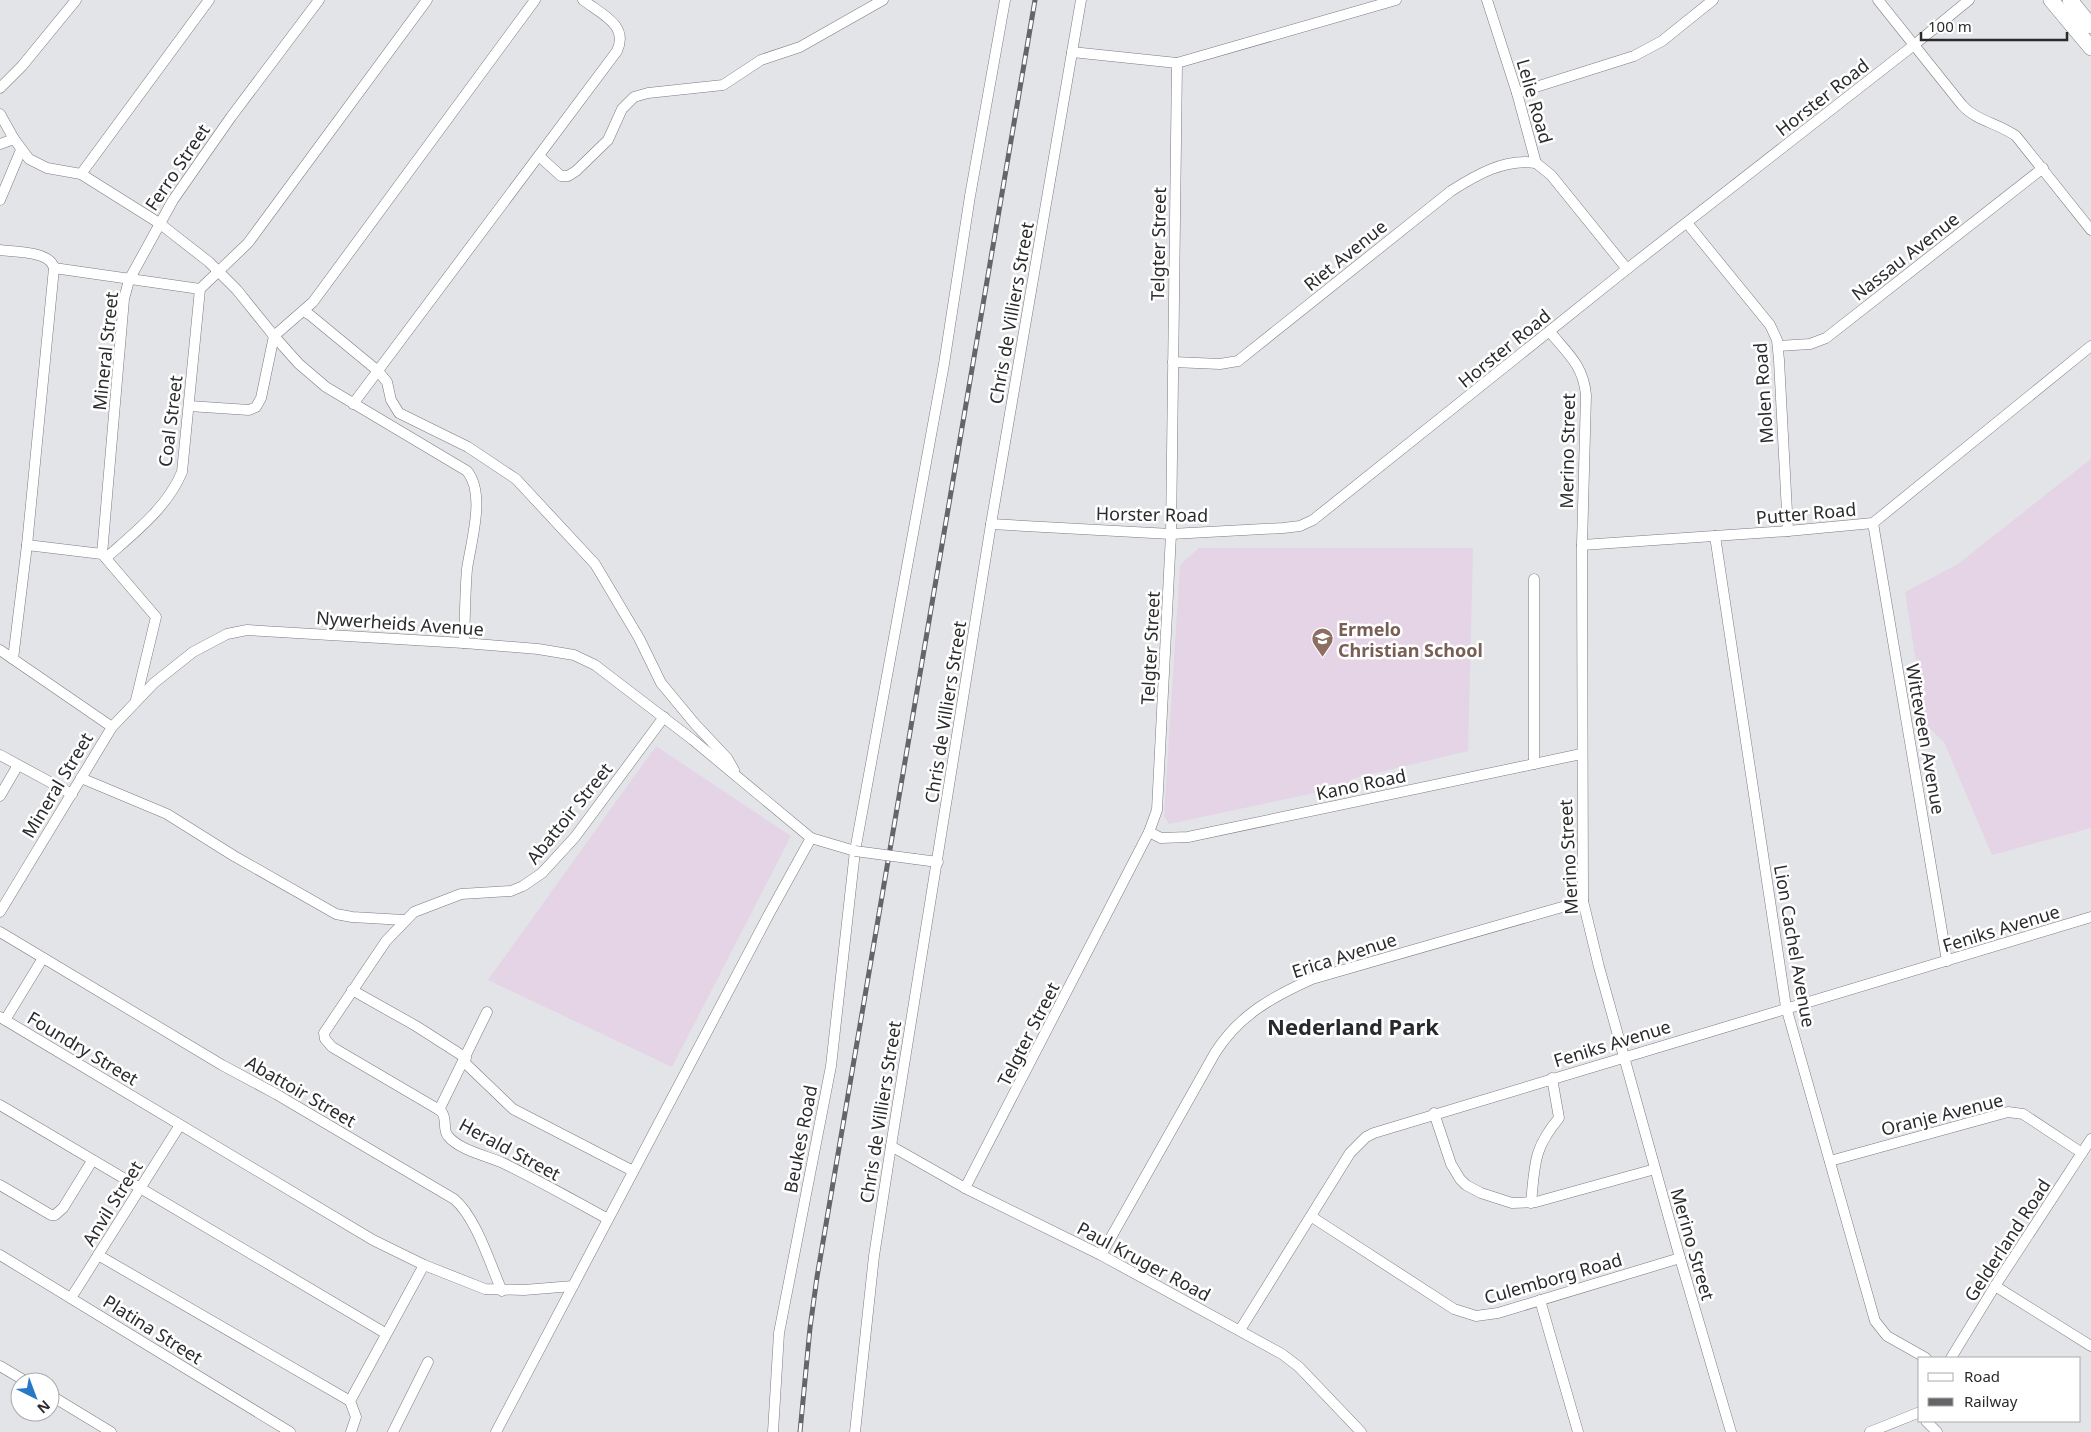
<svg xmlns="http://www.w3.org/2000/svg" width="2091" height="1432" font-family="'Noto Sans',sans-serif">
  <rect width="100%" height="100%" fill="#e2e4e8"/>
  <!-- education -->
  <g fill="#e4d4e6">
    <polygon points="2091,459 2091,828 1992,855 1944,742 1926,725 1905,592 1958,564"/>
    <polygon points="1199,548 1473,548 1468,751 1351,779 1352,785 1169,824 1164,816 1180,565"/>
    <polygon points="656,746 791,836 672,1067 488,980"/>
  </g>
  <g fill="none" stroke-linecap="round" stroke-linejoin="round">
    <defs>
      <g id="minor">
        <polyline points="1487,0 1517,93 1536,163 1551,175 1627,269"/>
        <path d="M1878 0 1962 105C1976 121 1998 123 2016 136L2091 230"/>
        <polyline points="1072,52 1177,63 1396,0"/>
        <polyline points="0,88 22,66 76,0"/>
        <polyline points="1517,93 1634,56 1662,41 1713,0"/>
        <path d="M0 114 14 139 29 159 47 168 81 174 159 223 209 262 237 290 274 336 299 364 326 387 467 471C486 494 471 541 467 569 465 593 465 618 464 643"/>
        <polyline points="0,144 14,139"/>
        <polyline points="539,156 561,176 568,176 576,171 608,140 622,109 634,97 648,93 723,85 761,60 800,47 883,0"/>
        <polyline points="81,174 209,0"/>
        <polyline points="0,200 21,150"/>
        <polyline points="1687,223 1770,325 1777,340 1779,360 1788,531"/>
        <path d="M0 250C16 252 50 251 54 268"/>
        <polyline points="303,311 310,315 378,371 387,382 391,400 399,413 468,447 516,479 595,564 639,638 661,683 695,724 727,758 734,770"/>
        <path d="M1550 332C1568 354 1583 365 1586 395L1582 545 1583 901 1599 967 1680 1258 1731 1432"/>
        <polyline points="274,336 313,302 535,0"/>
        <polyline points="1778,346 1810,344 1826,338 2043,168"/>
        <path d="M1173 362 1220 364 1238 361 1451 191C1476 175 1505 158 1536 163"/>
        <path d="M353 404 617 51C629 25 601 14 583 0"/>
        <polyline points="189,406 249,410 256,407 261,398 274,336"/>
        <polyline points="1873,523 1947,961"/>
        <polyline points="991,524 1171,534 1283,528 1300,526 1313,520 1627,269 1914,45 1969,0"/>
        <polyline points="1715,536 1786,1007 1875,1321 1887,1336 1926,1358"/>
        <polyline points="27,545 102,554 124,299 129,280 173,200 231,117 319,0"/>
        <polyline points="1582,545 1788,531 1873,523 2091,346"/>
        <polyline points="103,555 156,617 136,700"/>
        <path d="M106 558C134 533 167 508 182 472L200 289"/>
        <polyline points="0,650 112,727"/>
        <polyline points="13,659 27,545 54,268 200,289 248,243 427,0"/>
        <polyline points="0,755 72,794"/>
        <polyline points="1534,764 1534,579"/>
        <polyline points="81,778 167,814 234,856 336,914 352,917 404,920"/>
        <polyline points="0,796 18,765"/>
        <polyline points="1149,832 1161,838 1188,837 1581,754"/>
        <polyline points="915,859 938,862"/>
        <polyline points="0,912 112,727 154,683 193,652 227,634 247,630 464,643 538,649 574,655 595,665 693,740 811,838 855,851"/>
        <path d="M0 932 222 1065 276 1094 454 1199C476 1217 490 1264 502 1291"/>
        <polyline points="352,990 416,1026 466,1058"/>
        <polyline points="0,1017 373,1240 424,1265 485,1289 524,1290 573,1286"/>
        <polyline points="5,1020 43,958"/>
        <polyline points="464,1062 513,1109 633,1171"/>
        <polyline points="0,1105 385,1333"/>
        <polyline points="439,1110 487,1012"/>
        <polyline points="1434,1113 1451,1164 1460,1179 1466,1185 1481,1193 1512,1203 1536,1202 1655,1169"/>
        <polyline points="891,1146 965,1188 1101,1255 1282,1354 1299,1367 1361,1432"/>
        <polyline points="1830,1161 2008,1112 2023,1114 2082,1153"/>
        <polyline points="0,1185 51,1215 55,1215 63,1208 92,1161"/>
        <polyline points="965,1188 1149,832 1157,810 1171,534 1177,63"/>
        <path d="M1531 1203C1535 1164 1533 1149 1559 1118L1552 1078"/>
        <polyline points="1312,1217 1454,1309 1476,1316 1498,1313 1680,1258"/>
        <path d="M608 1219C573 1200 538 1180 503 1163 487 1156 459 1150 448 1136 442 1129 448 1119 441 1111L332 1047 325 1039 324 1033 386 941 414 912 461 894 511 891 523 886 542 873 575 837 664 717"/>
        <polyline points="0,1255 290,1432"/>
        <polyline points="98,1255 350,1401"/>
        <path d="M1101 1255 1215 1053C1239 1015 1272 997 1312 979L1583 901"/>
        <polyline points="1995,1286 2091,1346"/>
        <polyline points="71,1298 180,1125"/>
        <polyline points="1540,1300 1578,1432"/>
        <polyline points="1240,1330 1350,1153 1366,1137 1374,1133 2091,917"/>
        <polyline points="1951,1358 1995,1286 2091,1139"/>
        <polyline points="0,1366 27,1382"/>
        <polyline points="50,1395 111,1432"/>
        <polyline points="1926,1421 1937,1432"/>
        <polyline points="351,1432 356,1417 350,1401 424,1265"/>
        <polyline points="393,1432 428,1362"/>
        <polyline points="496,1432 769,914 811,838"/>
        <polyline points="773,1432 779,1333 831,1066 855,851 944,364 970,196 1005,0"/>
        <polyline points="855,1432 874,1256 891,1146 991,524 1081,0"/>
        <polyline points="1870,1432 1920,1412"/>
      </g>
      <g id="highway">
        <polyline points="2051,0 2091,48"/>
        <polyline points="2070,0 2091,26"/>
      </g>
    </defs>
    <!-- minor casing -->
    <use href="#minor" stroke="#7a7c7f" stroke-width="11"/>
    <!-- highway casing -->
    <use href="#highway" stroke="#7a7c7f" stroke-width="16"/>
    <!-- minor -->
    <use href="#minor" stroke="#fff" stroke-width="10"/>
    <!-- highway -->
    <use href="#highway" stroke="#fff" stroke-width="15"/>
    <defs>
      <polyline id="rail" points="800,1432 810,1328 817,1277 1035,0"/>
    </defs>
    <!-- rail casing -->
    <use href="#rail" stroke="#656568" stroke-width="5"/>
    <!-- rail -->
    <use href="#rail" stroke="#fff" stroke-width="3" stroke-dasharray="9" stroke-linecap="butt"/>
    <defs>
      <polyline id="minor-bridge" points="855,851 915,859"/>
    </defs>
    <!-- minor-bridge casing -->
    <use href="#minor-bridge" stroke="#7a7c7f" stroke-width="11" stroke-linecap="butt"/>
    <!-- minor-bridge -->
    <use href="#minor-bridge" stroke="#fff" stroke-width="10"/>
  </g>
  <!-- icons -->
  <defs>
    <symbol id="school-pin" viewBox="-11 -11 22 30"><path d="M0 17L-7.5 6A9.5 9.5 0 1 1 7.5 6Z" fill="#8d6e63" stroke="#fff"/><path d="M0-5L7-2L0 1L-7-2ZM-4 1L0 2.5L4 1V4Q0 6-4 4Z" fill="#fff"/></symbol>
  </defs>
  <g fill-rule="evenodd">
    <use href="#school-pin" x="1310" y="626" width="25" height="34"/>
  </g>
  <g text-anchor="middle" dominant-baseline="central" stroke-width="5" stroke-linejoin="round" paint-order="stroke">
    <!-- street labels -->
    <g font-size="18" fill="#2b2b2d" stroke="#fff">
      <text transform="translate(1822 97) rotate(-38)">Horster Road</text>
      <text transform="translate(1535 101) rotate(74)">Lelie Road</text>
      <text transform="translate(177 167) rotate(-56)">Ferro Street</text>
      <text transform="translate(1158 244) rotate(-89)">Telgter Street</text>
      <text transform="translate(1345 255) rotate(-39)">Riet Avenue</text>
      <text transform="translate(1905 256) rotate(-38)">Nassau Avenue</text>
      <text transform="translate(1011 313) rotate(-80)">Chris de Villiers Street</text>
      <text transform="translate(1504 348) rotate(-39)">Horster Road</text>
      <text transform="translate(105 351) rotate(-84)">Mineral Street</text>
      <text transform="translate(1763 393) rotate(-94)">Molen Road</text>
      <text transform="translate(170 421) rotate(-83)">Coal Street</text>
      <text transform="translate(1567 451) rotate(-89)">Merino Street</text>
      <text transform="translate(1806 513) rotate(-5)">Putter Road</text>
      <text transform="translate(1152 514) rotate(1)">Horster Road</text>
      <text transform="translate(400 623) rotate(4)">Nywerheids Avenue</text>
      <text transform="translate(1150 648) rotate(-87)">Telgter Street</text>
      <text transform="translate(945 712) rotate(-81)">Chris de Villiers Street</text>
      <text transform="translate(1926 739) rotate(80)">Witteveen Avenue</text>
      <text transform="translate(1361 784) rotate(-12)">Kano Road</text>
      <text transform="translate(57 785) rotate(-59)">Mineral Street</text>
      <text transform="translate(569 813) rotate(-51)">Abattoir Street</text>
      <text transform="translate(1568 857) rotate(-93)">Merino Street</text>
      <text transform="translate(2001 928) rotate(-17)">Feniks Avenue</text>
      <text transform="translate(1795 946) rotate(80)">Lion Cachel Avenue</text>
      <text transform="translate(1344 955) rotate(-18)">Erica Avenue</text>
      <text transform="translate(1028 1034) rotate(-63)">Telgter Street</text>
      <text transform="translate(1612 1043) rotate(-17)">Feniks Avenue</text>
      <text transform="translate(83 1048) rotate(31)">Foundry Street</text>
      <text transform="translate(301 1091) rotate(30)">Abattoir Street</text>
      <text transform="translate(880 1112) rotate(-81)">Chris de Villiers Street</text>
      <text transform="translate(1942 1114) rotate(-14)">Oranje Avenue</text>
      <text transform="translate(800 1139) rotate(-79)">Beukes Road</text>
      <text transform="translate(510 1149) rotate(28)">Herald Street</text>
      <text transform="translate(112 1203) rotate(-58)">Anvil Street</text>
      <text transform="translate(2007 1240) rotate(-57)">Gelderland Road</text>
      <text transform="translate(1693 1244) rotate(74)">Merino Street</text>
      <text transform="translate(1144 1261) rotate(28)">Paul Kruger Road</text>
      <text transform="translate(1553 1278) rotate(-16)">Culemborg Road</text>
      <text transform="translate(153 1329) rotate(32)">Platina Street</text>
    </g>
    <!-- education labels -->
    <g font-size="18" font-weight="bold" fill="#785e54" stroke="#fff" text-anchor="start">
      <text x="1338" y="629">Ermelo<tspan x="1338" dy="21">Christian School</tspan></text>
    </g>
    <!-- district labels -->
    <g font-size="22" font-weight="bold" fill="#28292c" stroke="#fff">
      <text x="1353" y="1026">Nederland Park</text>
    </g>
  </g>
  <!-- legend -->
  <rect x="1918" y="1357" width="162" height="65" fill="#ffffff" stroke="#aaaaab"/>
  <rect x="1928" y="1373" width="25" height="8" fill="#ffffff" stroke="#aaaaab"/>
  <text x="1964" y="1382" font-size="15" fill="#2b2b2d">Road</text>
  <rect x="1928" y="1398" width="25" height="8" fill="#656568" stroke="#aaaaab"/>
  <text x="1964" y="1407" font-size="15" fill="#2b2b2d">Railway</text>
  <!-- north arrow -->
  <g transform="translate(35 1397) rotate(138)"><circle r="24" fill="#ffffff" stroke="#aaaaab"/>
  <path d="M0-4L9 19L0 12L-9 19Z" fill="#2778c7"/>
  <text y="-8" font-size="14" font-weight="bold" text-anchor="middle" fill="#2b2b2d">N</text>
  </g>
  <!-- scale -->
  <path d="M1921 32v8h146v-8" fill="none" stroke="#2b2b2d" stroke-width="2.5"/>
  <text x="1928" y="32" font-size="15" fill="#2b2b2d" stroke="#ffffff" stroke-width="4" paint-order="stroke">100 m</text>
</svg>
